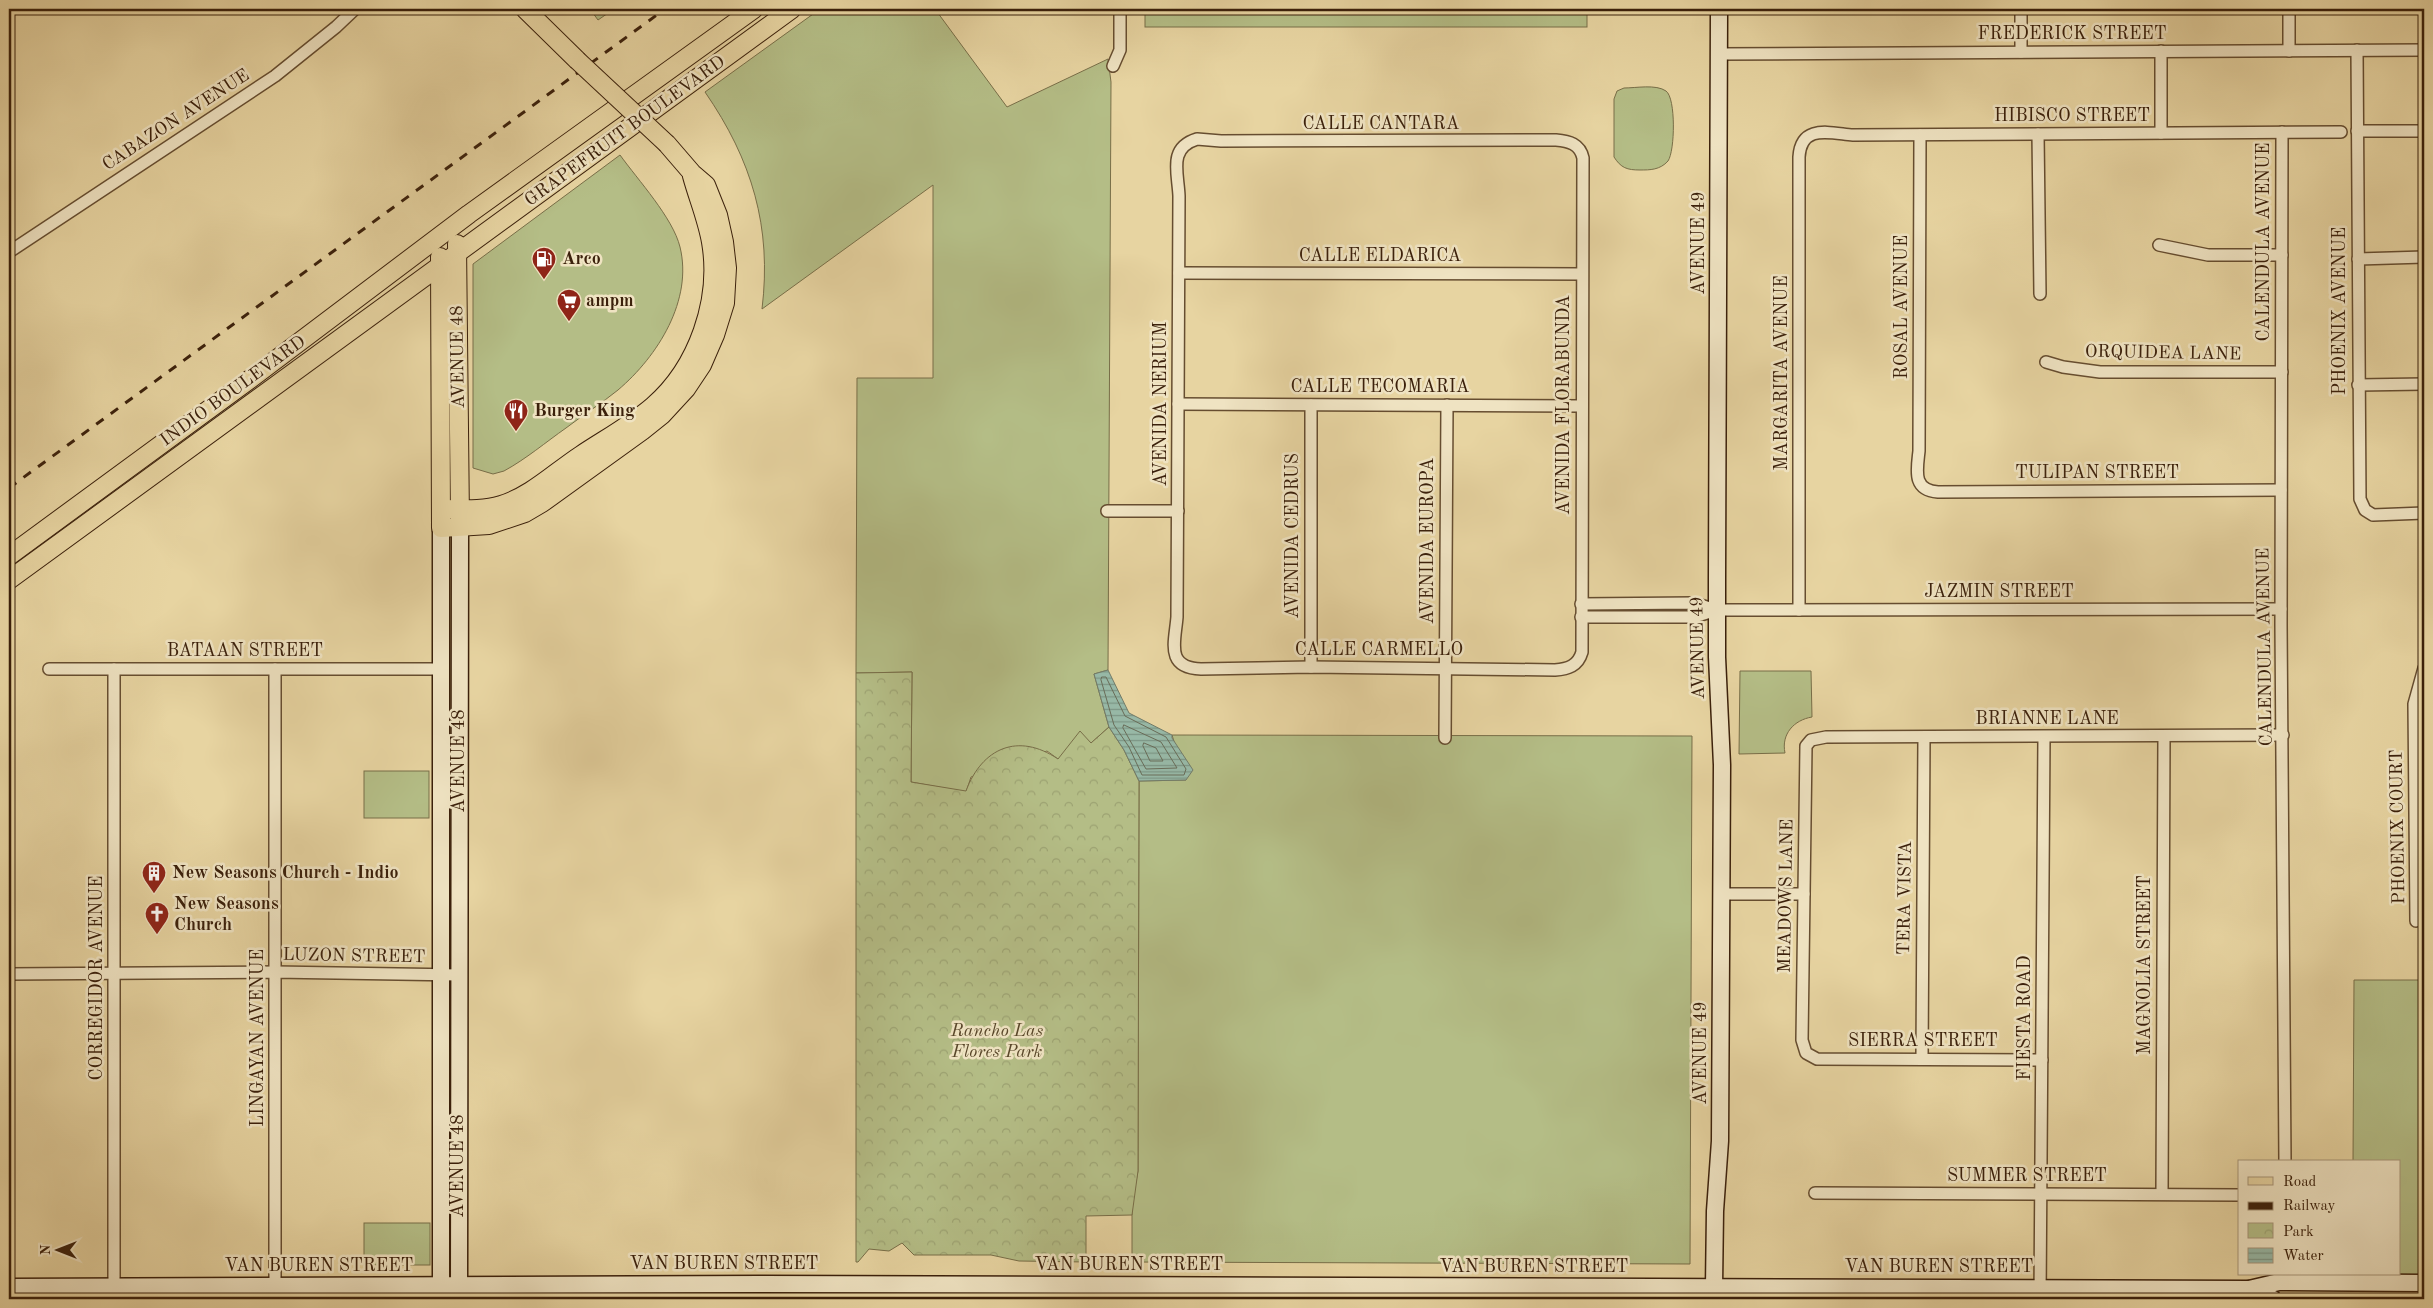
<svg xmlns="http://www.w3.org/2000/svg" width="2433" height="1308" font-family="'Old Standard TT',serif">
  <defs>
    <pattern id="park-crowns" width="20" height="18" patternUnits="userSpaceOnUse" patternTransform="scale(1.25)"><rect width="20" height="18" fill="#b4bd86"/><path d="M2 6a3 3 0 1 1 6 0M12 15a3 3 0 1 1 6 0" fill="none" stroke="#9ca272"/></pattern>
    <pattern id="water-rules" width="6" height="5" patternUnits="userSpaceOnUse" patternTransform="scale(1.25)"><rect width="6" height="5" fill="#97b8a6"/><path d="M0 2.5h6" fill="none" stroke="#7c9585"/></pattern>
  </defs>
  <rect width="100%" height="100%" fill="#e7d4a1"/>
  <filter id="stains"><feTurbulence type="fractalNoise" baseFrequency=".004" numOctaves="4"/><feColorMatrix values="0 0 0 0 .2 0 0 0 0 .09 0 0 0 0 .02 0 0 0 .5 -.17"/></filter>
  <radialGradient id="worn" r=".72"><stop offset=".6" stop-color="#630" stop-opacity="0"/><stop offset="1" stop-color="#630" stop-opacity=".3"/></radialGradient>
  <!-- green -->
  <g fill="#b4bd86" stroke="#786e48">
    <polygon points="590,9 614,9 598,20"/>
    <path d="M820 9H935L1007 107 1108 59 1111 82 1108 670 1094 674 1109 727 1091 743 1058 759 1047 751 971 777 966 792 911 782 912 672 856 673 857 378H933V185L762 309C772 227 752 160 705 92Z"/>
    <rect x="1145" y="9" width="442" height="18"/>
    <path d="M1624 88C1636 88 1656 84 1666 91 1676 98 1675 151 1668 161 1660 170 1650 170 1640 170 1627 170 1621 168 1614 157V99L1617 91Z"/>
    <path d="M620 155C638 180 673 218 680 247 693 300 658 356 618 390 602 403 583 415 566 428 546 442 526 459 504 471L493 474 473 468V264Z"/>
    <path d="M1740 671H1811L1812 717C1794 720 1781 734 1785 753L1739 754Z"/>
    <polygon points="1172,735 1692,736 1690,1264 1132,1262 1132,1203 1138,1171 1139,781 1186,780"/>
    <rect x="364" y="771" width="65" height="47"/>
    <polygon points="2354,980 2424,980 2424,1275 2378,1274 2399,1274 2399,1162 2353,1162"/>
    <rect x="9" y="1208" width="3" height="56"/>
    <rect x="364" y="1223" width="66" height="42"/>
    <rect x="916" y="1298" width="308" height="1"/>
  </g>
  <!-- park -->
  <path fill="url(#park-crowns)" stroke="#786e48" d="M912 672 911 782 966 791C982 748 1018 732 1058 759L1080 731 1091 743 1109 727 1124 750 1139 781 1138 1171 1132 1215 1086 1216V1262L1019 1261 991 1255H914L902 1243 889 1251 869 1249 858 1262H856V673Z"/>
  <!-- water -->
  <polygon fill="url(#water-rules)" stroke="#727b68" points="1108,670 1129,713 1172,735 1172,738 1193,770 1186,780 1139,781 1124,750 1109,727 1094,674"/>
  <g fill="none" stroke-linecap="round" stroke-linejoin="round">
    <!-- shore -->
    <g stroke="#696c58" stroke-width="1">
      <polygon points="1102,677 1106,677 1125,716 1166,737 1186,769 1184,775 1142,775 1129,747 1114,725 1101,680"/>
      <polygon points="1124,725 1161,742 1177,768 1146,769 1123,728"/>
      <polygon points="1144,743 1156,748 1163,761 1150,761 1143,746"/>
    </g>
    <defs>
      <g id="street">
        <polyline points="2021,9 2021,52"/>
        <polyline points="2289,9 2289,51"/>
        <polyline points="2357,50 2360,499 2365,510 2373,515 2424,513"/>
        <polyline points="2161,51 2161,133"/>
        <polyline points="1719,54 2424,50"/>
        <polyline points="1113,66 1120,50 1120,9"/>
        <polyline points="2357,131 2424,131"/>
        <polyline points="2282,132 2281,625 2285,1162"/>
        <polyline points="2038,134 2040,294"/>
        <path d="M1920 135 1919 451C1917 470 1912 490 1938 492L2281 490"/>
        <path d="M1197 139 1221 141 1556 140C1569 141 1580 144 1583 158L1582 652C1578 666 1568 669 1555 670L1311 667 1201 669C1165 668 1175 642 1177 617L1179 196C1178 172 1168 148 1197 139Z"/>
        <polyline points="2159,245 2208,255 2282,255"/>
        <polyline points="9,252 275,76 336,27 355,9"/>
        <polyline points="2358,259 2424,257"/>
        <polyline points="1179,273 1582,274"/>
        <polyline points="2046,362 2063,367 2100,372 2282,372"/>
        <polyline points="2358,385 2424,384"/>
        <polyline points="1178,404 1582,406"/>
        <polyline points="1311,405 1311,667"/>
        <polyline points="1107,511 1178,511"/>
        <polyline points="1581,604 1694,603 1716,610"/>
        <path d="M1799 610V157C1801 124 1829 133 1853 135L2341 132"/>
        <polyline points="1581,617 1694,617 1717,610 2281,609"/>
        <polyline points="49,669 441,669"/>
        <polyline points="114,669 114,1287"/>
        <polyline points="275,669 275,1287"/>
        <polyline points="1445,738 1447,405"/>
        <polyline points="1721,894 1804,894"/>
        <polyline points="2416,921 2414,704 2424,668"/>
        <polyline points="9,974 275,972 459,975"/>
        <polyline points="1922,1058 1924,737"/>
        <polyline points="2042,1060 1817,1059 1806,1053 1802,1040 1806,746 1811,740 1826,737 2283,735"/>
        <polyline points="1815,1193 2239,1195"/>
        <polyline points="2162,1194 2164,736"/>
        <polyline points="2040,1299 2044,737"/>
      </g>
      <g id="secondary">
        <polyline points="441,528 441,1299"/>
        <polyline points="9,1287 760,1284 2249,1289 2279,1282 2424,1283"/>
        <polyline points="1714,1287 1715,1211 1720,1141 1722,765 1717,657 1717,579 1719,9"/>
        <polyline points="2249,1289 2273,1299"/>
        <polyline points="459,1299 460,527"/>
      </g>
      <g id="primary">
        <polyline points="525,9 577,60"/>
        <polyline points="457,244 460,521"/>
        <polyline points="440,257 441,528 489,525 525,513 542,503 642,431 662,415 686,389 702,365 715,335 725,303 727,268 724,242 718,215 706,185 692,173 667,144"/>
        <path d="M441 509C461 509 482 511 501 505 531 496 555 472 581 455 605 439 631 425 653 406 698 367 721 300 711 242 707 219 698 198 692 176"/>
        <polyline points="9,556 253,377 469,214 754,9"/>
        <polyline points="9,580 792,9"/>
      </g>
    </defs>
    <!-- street casing -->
    <use href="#street" stroke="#664d30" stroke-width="14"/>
    <!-- secondary casing -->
    <use href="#secondary" stroke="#3b200b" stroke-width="19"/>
    <!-- primary casing -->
    <use href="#primary" stroke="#3b200b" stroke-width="20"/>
    <!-- street -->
    <use href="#street" stroke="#efe3c2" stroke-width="11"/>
    <!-- secondary -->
    <use href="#secondary" stroke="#efe3c2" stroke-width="16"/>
    <!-- primary -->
    <use href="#primary" stroke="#e7d4a1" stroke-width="18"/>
    <!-- rail -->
    <polyline stroke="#3b200b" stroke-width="3" stroke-dasharray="9 9" stroke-linecap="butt" points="9,488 665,9"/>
    <defs>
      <polyline id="primary-bridge" points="577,60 667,144"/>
    </defs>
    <!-- primary-bridge casing -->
    <use href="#primary-bridge" stroke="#3b200b" stroke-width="20" stroke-linecap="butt"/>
    <!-- primary-bridge -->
    <use href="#primary-bridge" stroke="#e7d4a1" stroke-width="18"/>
  </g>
  <!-- icons -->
  <defs>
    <symbol id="fuel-pin" viewBox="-11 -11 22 30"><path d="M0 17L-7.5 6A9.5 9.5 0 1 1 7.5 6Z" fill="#8f2418" stroke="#efe3c2"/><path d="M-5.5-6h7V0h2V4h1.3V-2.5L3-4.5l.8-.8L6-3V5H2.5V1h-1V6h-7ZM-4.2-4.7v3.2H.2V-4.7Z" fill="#fff"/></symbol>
    <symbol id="supermarket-pin" viewBox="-11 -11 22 30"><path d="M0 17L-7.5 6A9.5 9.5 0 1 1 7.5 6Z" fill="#8f2418" stroke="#efe3c2"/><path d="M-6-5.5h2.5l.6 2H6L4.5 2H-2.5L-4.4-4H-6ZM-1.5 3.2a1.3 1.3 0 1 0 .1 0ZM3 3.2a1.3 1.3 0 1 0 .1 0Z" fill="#fff"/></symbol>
    <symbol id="restaurant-pin" viewBox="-11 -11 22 30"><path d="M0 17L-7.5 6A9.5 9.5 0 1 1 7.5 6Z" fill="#8f2418" stroke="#efe3c2"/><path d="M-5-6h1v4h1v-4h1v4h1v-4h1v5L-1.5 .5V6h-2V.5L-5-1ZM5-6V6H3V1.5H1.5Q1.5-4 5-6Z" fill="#fff"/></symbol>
    <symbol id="building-pin" viewBox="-11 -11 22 30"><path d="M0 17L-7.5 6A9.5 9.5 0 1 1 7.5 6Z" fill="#8f2418" stroke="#efe3c2"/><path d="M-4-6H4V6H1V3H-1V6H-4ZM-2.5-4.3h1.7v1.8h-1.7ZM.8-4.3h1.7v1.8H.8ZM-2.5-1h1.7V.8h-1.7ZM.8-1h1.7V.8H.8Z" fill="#fff"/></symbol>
    <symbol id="church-pin" viewBox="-11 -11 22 30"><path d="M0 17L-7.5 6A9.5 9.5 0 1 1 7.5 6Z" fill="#8f2418" stroke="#efe3c2"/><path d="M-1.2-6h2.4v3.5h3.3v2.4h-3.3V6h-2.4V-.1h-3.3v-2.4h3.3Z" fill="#fff"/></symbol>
  </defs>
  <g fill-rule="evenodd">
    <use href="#fuel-pin" x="530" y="245" width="28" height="38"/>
    <use href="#supermarket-pin" x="555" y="287" width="28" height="38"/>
    <use href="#restaurant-pin" x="502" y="397" width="28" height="38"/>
    <use href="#building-pin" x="140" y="859" width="28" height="38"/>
    <use href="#church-pin" x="143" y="900" width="28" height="38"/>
  </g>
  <g text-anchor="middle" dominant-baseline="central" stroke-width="5" stroke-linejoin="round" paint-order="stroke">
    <!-- street labels -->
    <g font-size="18" fill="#3b200b" stroke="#efe3c2">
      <text x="2072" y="34">FREDERICK STREET</text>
      <text x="2072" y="116">HIBISCO STREET</text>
      <text transform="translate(176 120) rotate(-33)">CABAZON AVENUE</text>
      <text x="1381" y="124">CALLE CANTARA</text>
      <text transform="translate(625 131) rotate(-36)">GRAPEFRUIT BOULEVARD</text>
      <text transform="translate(2264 242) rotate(-90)">CALENDULA AVENUE</text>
      <text transform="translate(1699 243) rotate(-90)">AVENUE 49</text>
      <text x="1380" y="256">CALLE ELDARICA</text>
      <text transform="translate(1902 307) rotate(-90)">ROSAL AVENUE</text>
      <text transform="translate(2340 311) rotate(-90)">PHOENIX AVENUE</text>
      <text transform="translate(2163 353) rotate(1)">ORQUIDEA LANE</text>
      <text transform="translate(458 357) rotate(-91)">AVENUE 48</text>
      <text transform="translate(1782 373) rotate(-90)">MARGARITA AVENUE</text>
      <text x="1380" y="387">CALLE TECOMARIA</text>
      <text transform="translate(233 391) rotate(-36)">INDIO BOULEVARD</text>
      <text transform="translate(1161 404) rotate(-90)">AVENIDA NERIUM</text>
      <text transform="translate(1564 405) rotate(-90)">AVENIDA FLORABUNDA</text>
      <text x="2097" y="473">TULIPAN STREET</text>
      <text transform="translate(1293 536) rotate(-90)">AVENIDA CEDRUS</text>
      <text transform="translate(1428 541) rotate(-90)">AVENIDA EUROPA</text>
      <text x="1999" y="592">JAZMIN STREET</text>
      <text transform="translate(2265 647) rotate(-91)">CALENDULA AVENUE</text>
      <text transform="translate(1698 648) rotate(-91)">AVENUE 49</text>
      <text x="1379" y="650">CALLE CARMELLO</text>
      <text x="245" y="651">BATAAN STREET</text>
      <text x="2047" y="719">BRIANNE LANE</text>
      <text transform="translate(459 761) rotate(-90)">AVENUE 48</text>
      <text transform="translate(2398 827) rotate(-91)">PHOENIX COURT</text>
      <text transform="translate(1786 896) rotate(-89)">MEADOWS LANE</text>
      <text transform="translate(1905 898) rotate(-89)">TERA VISTA</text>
      <text transform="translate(354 956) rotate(1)">LUZON STREET</text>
      <text transform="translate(2145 965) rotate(-90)">MAGNOLIA STREET</text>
      <text transform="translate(97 978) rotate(-90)">CORREGIDOR AVENUE</text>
      <text transform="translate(2025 1018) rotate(-90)">FIESTA ROAD</text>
      <text transform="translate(258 1038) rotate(-90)">LINGAYAN AVENUE</text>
      <text x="1923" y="1041">SIERRA STREET</text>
      <text transform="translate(1701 1053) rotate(-90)">AVENUE 49</text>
      <text transform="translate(458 1166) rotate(-90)">AVENUE 48</text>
      <text x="2027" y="1176">SUMMER STREET</text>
      <text x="724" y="1264">VAN BUREN STREET</text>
      <text x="1129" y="1265">VAN BUREN STREET</text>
      <text x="319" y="1266">VAN BUREN STREET</text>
      <text x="1534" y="1267">VAN BUREN STREET</text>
      <text x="1939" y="1267">VAN BUREN STREET</text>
    </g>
    <!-- poi labels -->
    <g font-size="18" font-weight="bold" fill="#3b200b" stroke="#efe3c2" text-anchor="start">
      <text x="562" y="259">Arco</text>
      <text x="586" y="301">ampm</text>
      <text x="534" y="411">Burger King</text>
      <text x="172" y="873">New Seasons Church - Indio</text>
      <text x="174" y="904">New Seasons<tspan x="174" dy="21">Church</tspan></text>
    </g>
    <!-- park labels -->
    <g font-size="18" font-style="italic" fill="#59472a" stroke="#efe3c2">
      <text x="997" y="1031">Rancho Las<tspan x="997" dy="21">Flores Park</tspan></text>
    </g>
  </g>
  <!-- margin -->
  <rect width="2433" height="1308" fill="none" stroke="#e7d4a1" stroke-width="30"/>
  <rect x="10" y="10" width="2413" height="1288" fill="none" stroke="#3b200b" stroke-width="2.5"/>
  <rect x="15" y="15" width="2403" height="1278" fill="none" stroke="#3b200b"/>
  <!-- legend -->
  <rect x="2238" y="1160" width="162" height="115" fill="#efe3c2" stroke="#a79579"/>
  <rect x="2248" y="1177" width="25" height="8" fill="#e7d4a1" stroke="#a79579"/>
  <text x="2283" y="1186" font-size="15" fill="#3b200b">Road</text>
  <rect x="2248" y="1202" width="25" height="8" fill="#3b200b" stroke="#a79579"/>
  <text x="2283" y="1210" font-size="15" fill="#3b200b">Railway</text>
  <rect x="2248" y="1223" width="25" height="15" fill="url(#park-crowns)" stroke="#a79579"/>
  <text x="2283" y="1236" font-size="15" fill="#3b200b">Park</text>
  <rect x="2248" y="1248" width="25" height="15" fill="url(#water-rules)" stroke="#a79579"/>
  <text x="2283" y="1260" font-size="15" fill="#3b200b">Water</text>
  <!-- north arrow -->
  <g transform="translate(58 1250) rotate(270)" stroke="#efe3c2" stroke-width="4" paint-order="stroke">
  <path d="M0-4L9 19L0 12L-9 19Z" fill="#3b200b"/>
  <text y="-8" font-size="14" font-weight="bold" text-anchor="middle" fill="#3b200b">N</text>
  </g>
  <rect width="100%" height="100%" filter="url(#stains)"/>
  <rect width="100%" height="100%" fill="url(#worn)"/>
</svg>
